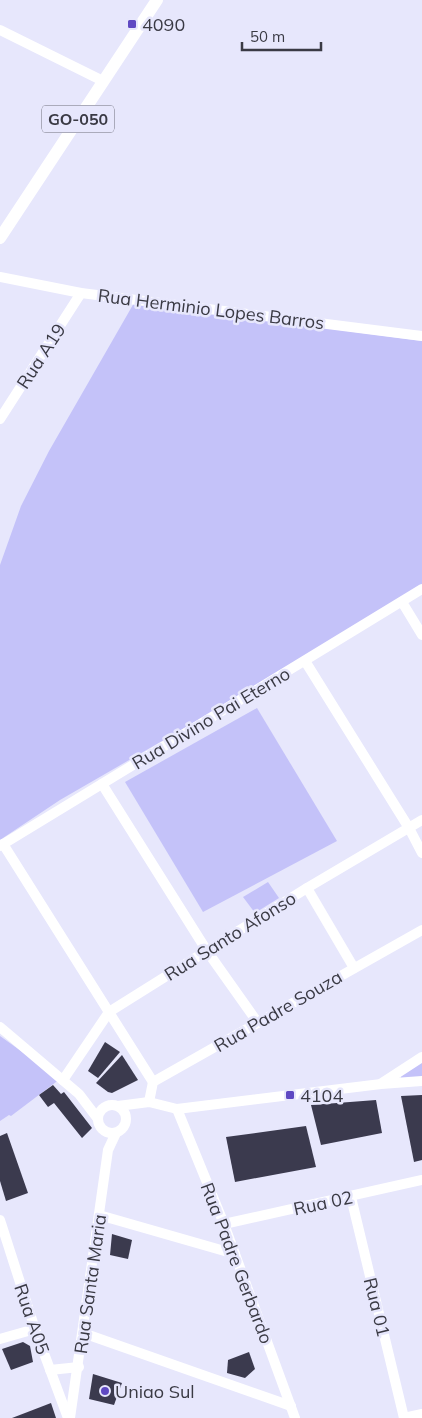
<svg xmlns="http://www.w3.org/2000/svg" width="422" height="1418" font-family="Mulish,sans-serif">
  <rect width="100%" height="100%" fill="#e7e7fc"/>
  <!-- green -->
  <g fill="#c4c2f9">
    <polygon points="134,303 422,341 422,586 304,659 60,800 0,840 0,565 21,506 49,451"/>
    <polygon points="257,708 337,841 203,912 125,782"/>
    <polygon points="268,882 279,898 255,913 243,897"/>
    <polygon points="0,1036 60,1079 11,1116 9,1115 0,1121"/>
    <polygon points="422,1060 422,1079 401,1080 401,1075"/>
  </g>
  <!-- building -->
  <g fill="#3b3a4e">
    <polygon points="105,1042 120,1052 98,1078 88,1071"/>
    <polygon points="122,1055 138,1080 112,1093 108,1092 96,1083"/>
    <polygon points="53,1085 61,1094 64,1092 92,1128 82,1138 54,1103 48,1107 39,1095"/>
    <polygon points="422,1095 422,1160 414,1162 401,1096"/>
    <polygon points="376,1100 382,1133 321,1145 311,1105"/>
    <polygon points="306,1126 316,1167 235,1182 226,1137"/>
    <polygon points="7,1133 28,1193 6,1201 0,1181 0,1136"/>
    <polygon points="112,1234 132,1240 128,1259 110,1255"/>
    <polygon points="23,1342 30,1346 33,1362 11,1370 2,1349"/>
    <polygon points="249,1352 255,1369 245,1378 227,1373 228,1360"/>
    <polygon points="93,1374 122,1383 114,1405 89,1399"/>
    <polygon points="51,1403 56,1418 12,1418"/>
  </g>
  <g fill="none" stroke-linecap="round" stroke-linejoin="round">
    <!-- minor -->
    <g stroke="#fff" stroke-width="10">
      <polyline points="0,30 103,81"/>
      <polyline points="0,277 81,293 422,336"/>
      <polyline points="0,419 81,293"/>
      <polyline points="402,602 422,635"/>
      <polyline points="305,661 409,828 422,853"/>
      <polyline points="102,784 207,951 258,1023"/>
      <polyline points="3,844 153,1082"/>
      <polyline points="0,846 422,589"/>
      <polyline points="307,888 354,968"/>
      <polyline points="0,1027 79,1094 98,1119"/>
      <polyline points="63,1080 109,1012 307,888 422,820"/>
      <polyline points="382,1083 422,1057"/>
      <polyline points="149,1102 153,1082 422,930"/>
      <circle cx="112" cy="1119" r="14"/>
      <polyline points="118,1106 149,1102 177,1109 381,1084 422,1081"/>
      <polyline points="177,1109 224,1224 295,1418"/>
      <polyline points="351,1197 404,1418 422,1414"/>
      <polyline points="99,1215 235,1254"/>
      <polyline points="0,1220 35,1329 68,1418"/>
      <polyline points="224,1224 422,1180"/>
      <polyline points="83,1333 291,1406"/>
      <polyline points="0,1339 35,1329"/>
      <polyline points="50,1370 79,1367"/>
      <polyline points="70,1418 108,1150 116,1133"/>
    </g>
    <!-- major -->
    <polyline stroke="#fff" stroke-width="12" points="0,238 157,0"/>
  </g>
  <!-- markers -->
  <g fill="#5f49c2" stroke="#e7e7fc" stroke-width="2">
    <rect x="127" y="19" width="10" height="10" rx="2.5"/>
    <rect x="285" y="1090" width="10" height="10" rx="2.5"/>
    <circle cx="105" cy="1391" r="5"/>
  </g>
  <g text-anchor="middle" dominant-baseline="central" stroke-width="5" stroke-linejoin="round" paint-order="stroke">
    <!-- shield labels -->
    <rect fill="#e7e7fc" stroke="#6e6e7b" stroke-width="1" x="42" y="105.5" width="72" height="27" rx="4"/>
    <g font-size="16" font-weight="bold" fill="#3a3a44">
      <text x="78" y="119">GO-050</text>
    </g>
    <!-- poi labels -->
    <g font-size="18" fill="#3a3a44" stroke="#e7e7fc" text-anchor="start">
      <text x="142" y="24">4090</text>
      <text x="300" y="1095">4104</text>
      <text x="115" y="1391">Uniao Sul</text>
    </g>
    <!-- street labels -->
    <g font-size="18" fill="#3a3a44" stroke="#e7e7fc">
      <text transform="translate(211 309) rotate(7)">Rua Herminio Lopes Barros</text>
      <text transform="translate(41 356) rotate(-57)">Rua A19</text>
      <text transform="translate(211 718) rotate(-31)">Rua Divino Pai Eterno</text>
      <text transform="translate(230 936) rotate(-32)">Rua Santo Afonso</text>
      <text transform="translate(278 1011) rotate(-30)">Rua Padre Souza</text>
      <text transform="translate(323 1203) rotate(-12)">Rua 02</text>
      <text transform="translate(237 1263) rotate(69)">Rua Padre Gerbardo</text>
      <text transform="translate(90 1284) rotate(-82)">Rua Santa Maria</text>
      <text transform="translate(377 1307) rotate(76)">Rua 01</text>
      <text transform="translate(32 1319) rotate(71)">Rua A05</text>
    </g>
  </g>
  <!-- scale -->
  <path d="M242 42v8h79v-8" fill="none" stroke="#3a3a44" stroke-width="2.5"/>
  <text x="250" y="42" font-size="15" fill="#3a3a44" stroke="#e7e7fc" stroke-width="4" paint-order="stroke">50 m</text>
</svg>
